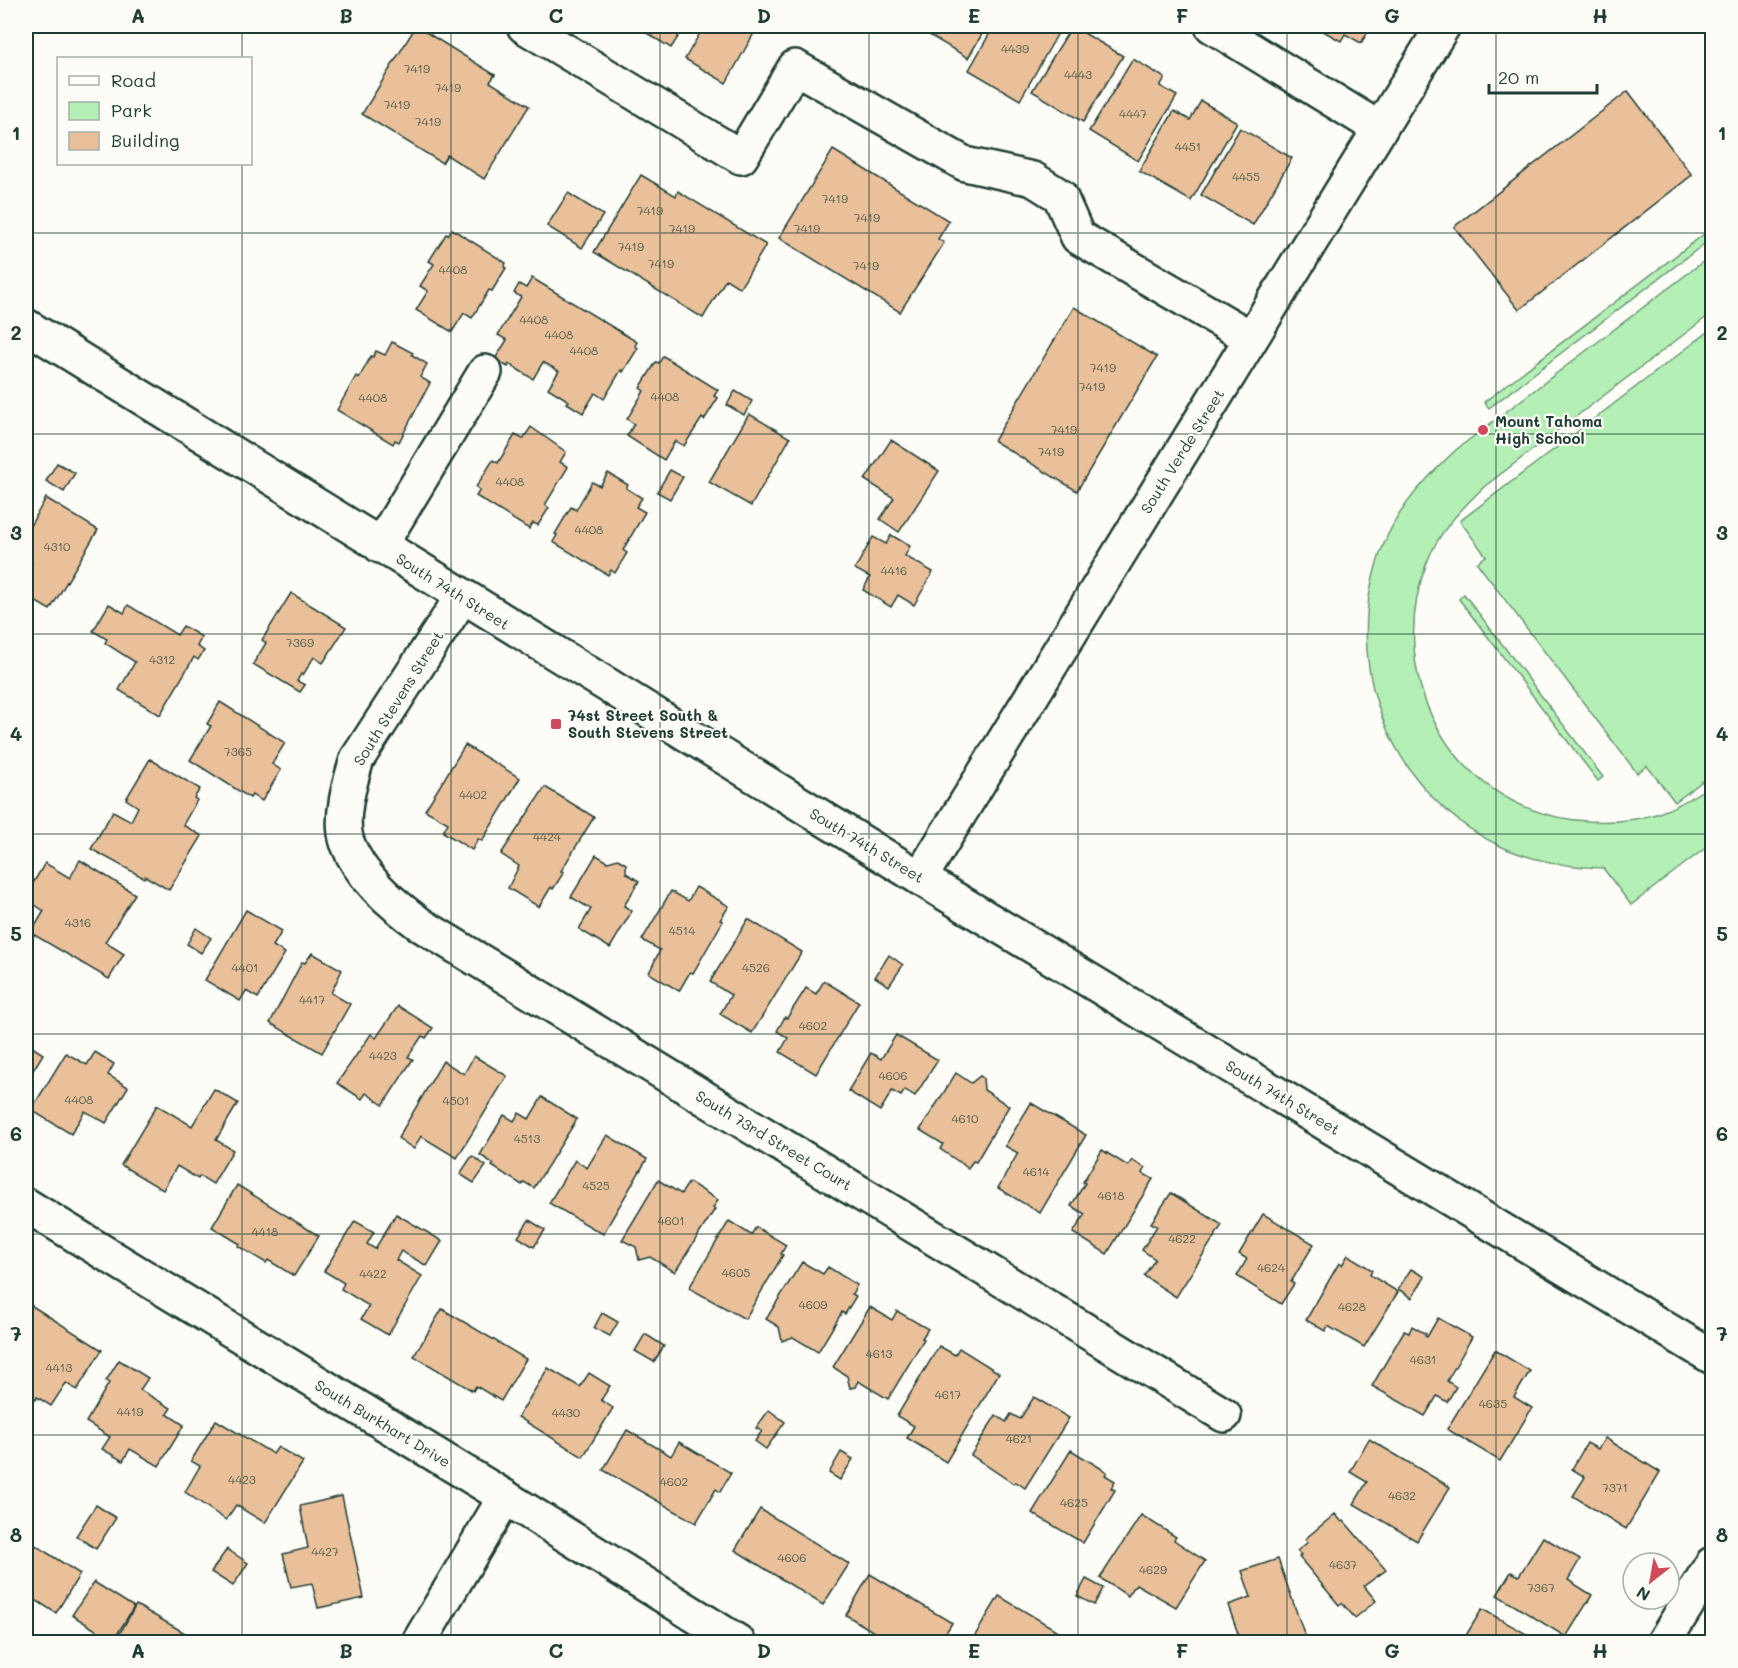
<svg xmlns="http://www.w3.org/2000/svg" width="1738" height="1668" font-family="Mali,sans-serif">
  <rect width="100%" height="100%" fill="#fdfcf7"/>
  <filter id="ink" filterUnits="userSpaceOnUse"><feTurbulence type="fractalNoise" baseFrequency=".0167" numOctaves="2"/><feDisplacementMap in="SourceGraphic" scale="12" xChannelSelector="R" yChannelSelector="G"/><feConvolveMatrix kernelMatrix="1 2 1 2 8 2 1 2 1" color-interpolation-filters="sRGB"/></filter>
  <g filter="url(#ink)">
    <!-- green -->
    <g fill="#b4f0b6" stroke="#6a9675" stroke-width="1.5">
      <polygon points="1712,228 1712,238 1489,408 1484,402"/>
      <path d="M1712 255V313L1485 486C1461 509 1437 533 1426 565 1384 679 1452 805 1575 820 1602 823 1631 822 1656 814 1677 807 1695 796 1712 784V843L1631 905 1603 868C1571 867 1539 862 1509 850 1392 800 1336 664 1383 546 1398 507 1427 477 1457 449Z"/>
      <polygon points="1712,329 1712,774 1675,802 1647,766 1637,773 1477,563 1486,556 1460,521"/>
      <polygon points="1464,594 1603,777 1598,781 1459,599"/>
    </g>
    <!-- building -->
    <g fill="#eac09a" stroke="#1f3d34" stroke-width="1.5">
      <polygon points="416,26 495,75 490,82 529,106 484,179 447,155 442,163 362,114"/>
      <polygon points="635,26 685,26 671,48"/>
      <polygon points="704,26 758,26 726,83 685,59"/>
      <polygon points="921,26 987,26 968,58 919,29"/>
      <polygon points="994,26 1062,26 1020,100 969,70"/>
      <polygon points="1072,26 1123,56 1083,122 1032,91"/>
      <polygon points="1314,26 1372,26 1361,43 1345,34 1341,41"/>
      <polygon points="1133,59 1165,78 1160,86 1177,96 1138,161 1089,131"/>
      <polygon points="1628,91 1692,175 1519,310 1454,227"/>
      <polygon points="1201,101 1237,122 1191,201 1139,171 1174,111 1190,120"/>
      <polygon points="1240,128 1292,158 1253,225 1201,195"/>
      <polygon points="833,150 949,221 938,239 944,243 900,312 779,238"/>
      <polygon points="641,175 676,196 678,191 766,245 740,288 726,279 703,318 594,252"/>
      <polygon points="568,193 603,215 582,248 547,226"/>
      <polygon points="452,229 506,263 504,267 506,268 492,291 489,290 472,318 464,313 452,332 416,310 428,291 420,286 434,264 429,261 446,234 448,235"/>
      <polygon points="532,278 637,342 635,346 638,348 623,372 621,370 604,399 595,393 583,413 567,403 569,401 548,388 559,371 543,362 533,379 509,364 508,367 495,359 507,340 498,335 521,297 514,293 519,284 526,288"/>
      <polygon points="1074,307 1157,357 1077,491 994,441"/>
      <polygon points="392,342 413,353 412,355 427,364 420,377 430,383 399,442 395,440 393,444 337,410 356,376 359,378 371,356 373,357 376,351 385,355"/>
      <polygon points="663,356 718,390 714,396 718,398 704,420 702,418 684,446 675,441 664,460 627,436 634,424 627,419 644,391 640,388 656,362 659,363"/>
      <polygon points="735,391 752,401 744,415 727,405"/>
      <polygon points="749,414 790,438 751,506 709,482"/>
      <polygon points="531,427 566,452 560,462 568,467 545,505 549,508 538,525 533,523 529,529 476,496 480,490 476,487 493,460 498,463 515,435 523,439"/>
      <polygon points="891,440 939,471 899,532 880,519 894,498 865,480"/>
      <polygon points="57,463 75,473 64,492 46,481"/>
      <polygon points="670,470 683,477 670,499 657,492"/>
      <polygon points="608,473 628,485 626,488 642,498 636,507 645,512 623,550 627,553 615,573 611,570 608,575 553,542 557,535 555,534 571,507 576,510 592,482 600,486"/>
      <polygon points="46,498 98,530 50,610 26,596 26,573 32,562 26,558 26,533"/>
      <polygon points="891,535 910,546 905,556 933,572 914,605 898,595 891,607 863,590 870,577 855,569 873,537 886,544"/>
      <polygon points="291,593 346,627 323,663 314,657 303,675 301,674 297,681 305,685 300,692 253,664 266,643 262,640"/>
      <polygon points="109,604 124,613 128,605 177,635 183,626 202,637 197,646 204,651 198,660 194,657 160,715 119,690 135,662 105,643 107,639 93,631"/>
      <polygon points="220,702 285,743 272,764 281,770 262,801 252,795 250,798 190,760 211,726 207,724"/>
      <polygon points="465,745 520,778 482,841 478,839 472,850 443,832 448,823 425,810"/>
      <polygon points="150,759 200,789 194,798 197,800 183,825 202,836 169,890 145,876 144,878 91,849 113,811 131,821 138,807 126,799"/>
      <polygon points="545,787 594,817 561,871 564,872 553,889 551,887 539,907 508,888 519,866 501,854"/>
      <polygon points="596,855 608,862 618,859 626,864 626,873 639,881 624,906 632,911 610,948 579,929 591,909 571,897"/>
      <polygon points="80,860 135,894 105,942 124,954 109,979 31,933 44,911 26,899 26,895 45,863 70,878"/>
      <polygon points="696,887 729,906 720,920 723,921 693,973 690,972 679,991 649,973 660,950 642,940 671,891 688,901"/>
      <polygon points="246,910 282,931 273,946 285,953 258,998 246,991 240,1001 205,980"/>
      <polygon points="748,919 802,952 752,1033 720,1014 731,995 710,982"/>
      <polygon points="196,928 211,938 201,953 187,944"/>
      <polygon points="312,953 342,970 331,993 350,1004 322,1053 270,1023 302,962 305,963"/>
      <polygon points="889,955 903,965 889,986 875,977"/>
      <polygon points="824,981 859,1002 816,1074 780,1052 788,1038 777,1031 785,1017 787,1018 806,988 816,994"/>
      <polygon points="398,1006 433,1028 426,1038 422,1036 408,1057 413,1059 383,1105 366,1093 362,1099 337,1083 371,1034 376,1038"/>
      <polygon points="896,1035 938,1060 915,1096 905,1090 901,1096 892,1091 880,1111 848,1091 871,1053 881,1059"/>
      <polygon points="26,1043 43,1054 26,1082"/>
      <polygon points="95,1052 114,1064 108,1075 128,1087 106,1123 85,1111 71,1134 31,1110 66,1053 87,1065"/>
      <polygon points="474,1056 507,1076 457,1158 421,1136 414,1149 398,1138 443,1061 464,1074"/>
      <polygon points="956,1073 971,1083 980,1076 983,1078 984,1090 1009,1106 976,1162 973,1161 968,1168 940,1149 943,1144 920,1130"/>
      <polygon points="214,1089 238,1103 216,1140 233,1150 213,1184 200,1176 198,1179 177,1166 163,1190 121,1165 157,1105 192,1126"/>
      <polygon points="542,1097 577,1119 534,1188 524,1182 522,1185 492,1166 494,1164 480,1155 504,1115 514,1121 519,1113 529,1119"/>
      <polygon points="1031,1103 1086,1135 1040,1213 998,1188 1018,1153 1005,1146"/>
      <polygon points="607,1135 647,1159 603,1234 549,1203 575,1160 587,1168"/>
      <polygon points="1102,1150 1128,1166 1132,1160 1145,1168 1142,1173 1153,1179 1107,1254 1073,1233 1085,1214 1071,1206 1085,1183 1083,1182"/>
      <polygon points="472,1156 486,1166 474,1183 460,1174"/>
      <polygon points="658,1180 681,1194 689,1182 718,1200 713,1208 715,1209 675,1272 650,1257 639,1260 636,1247 622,1240"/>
      <polygon points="237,1185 319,1236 294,1276 268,1260 266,1263 238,1246 240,1244 212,1227"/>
      <polygon points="1171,1193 1222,1225 1176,1297 1144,1276 1155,1259 1142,1250 1157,1226 1151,1223"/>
      <polygon points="396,1214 442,1241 427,1266 401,1251 396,1260 422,1276 388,1335 361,1319 369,1306 341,1289 344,1283 324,1271 355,1221 374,1232 367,1244 375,1249"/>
      <polygon points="1263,1214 1314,1244 1291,1282 1294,1284 1281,1304 1237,1276 1247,1259 1239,1254"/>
      <polygon points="529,1220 545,1230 534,1247 518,1237"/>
      <polygon points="729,1221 751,1235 756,1227 786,1245 781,1254 783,1255 745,1319 689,1288"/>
      <polygon points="1348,1255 1372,1270 1370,1275 1398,1292 1364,1347 1328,1326 1325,1331 1306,1320 1339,1263 1342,1265"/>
      <polygon points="802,1262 823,1274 828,1267 857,1285 852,1294 856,1296 845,1314 842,1312 818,1352 793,1337 782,1341 779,1327 766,1319"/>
      <polygon points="1411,1269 1425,1277 1412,1298 1398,1289"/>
      <polygon points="29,1304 102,1350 77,1390 66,1383 51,1406 37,1397 36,1400 26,1394 26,1309"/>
      <polygon points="870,1307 892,1320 897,1311 928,1329 922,1338 924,1339 888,1399 858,1381 855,1387 850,1388 847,1376 833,1367"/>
      <polygon points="442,1309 526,1359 501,1401 476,1386 473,1391 414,1356"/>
      <polygon points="602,1313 618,1322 610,1336 594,1328"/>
      <polygon points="1438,1318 1472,1337 1447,1381 1456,1387 1447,1402 1437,1396 1425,1416 1372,1386 1404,1331 1409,1333 1412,1326 1426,1334 1425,1336 1427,1337"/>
      <polygon points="645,1334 664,1346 654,1362 635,1351"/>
      <polygon points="939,1346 955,1355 959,1348 999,1373 946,1462 907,1438 914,1426 897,1416"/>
      <polygon points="1495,1350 1530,1371 1514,1397 1532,1408 1500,1461 1447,1429"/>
      <polygon points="119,1360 148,1378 140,1390 171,1408 167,1414 184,1425 159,1466 130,1449 123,1461 102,1449 110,1437 86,1422 109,1383 106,1381"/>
      <polygon points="548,1368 580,1387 589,1373 610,1386 601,1400 613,1408 583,1457 518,1417"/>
      <polygon points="1034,1397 1069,1418 1025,1488 1016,1482 1014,1484 971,1455 996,1415 1006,1422 1011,1414 1020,1419"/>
      <polygon points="769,1410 785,1422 766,1449 755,1441 762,1431 756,1428"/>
      <polygon points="216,1420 273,1454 278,1447 303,1462 265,1523 236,1505 226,1520 185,1492 200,1466 191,1461"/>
      <polygon points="627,1430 671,1456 679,1442 731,1473 720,1492 716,1489 696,1523 603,1470"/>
      <polygon points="1605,1438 1660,1472 1626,1529 1573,1496 1585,1477 1572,1469 1587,1443 1598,1449"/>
      <polygon points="1369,1439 1450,1487 1417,1541 1354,1504 1367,1482 1350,1472"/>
      <polygon points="1071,1450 1107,1472 1105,1475 1115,1481 1111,1488 1115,1490 1083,1543 1032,1513"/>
      <polygon points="841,1452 853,1459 840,1480 829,1473"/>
      <polygon points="342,1496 364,1598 318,1608 312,1583 291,1587 283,1554 308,1548 300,1506"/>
      <polygon points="96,1505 116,1518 96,1549 76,1536"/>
      <polygon points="760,1509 849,1564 823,1605 735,1550"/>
      <polygon points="1335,1514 1342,1522 1344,1521 1386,1570 1364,1586 1376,1601 1355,1618 1342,1603 1339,1605 1299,1557 1301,1555 1297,1551 1308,1542 1305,1539"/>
      <polygon points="1141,1515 1176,1537 1174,1540 1205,1561 1176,1607 1136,1584 1128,1596 1100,1578"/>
      <polygon points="1543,1537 1580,1559 1568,1580 1592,1595 1566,1637 1497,1595 1511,1572 1519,1576"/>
      <polygon points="26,1539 80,1574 56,1613 26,1594"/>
      <polygon points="227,1549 248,1563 233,1586 211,1572"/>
      <polygon points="1278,1559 1305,1636 1300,1638 1301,1642 1241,1642 1228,1605 1251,1597 1242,1571"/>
      <polygon points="870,1574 952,1623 940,1642 883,1642 871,1636 874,1632 846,1615"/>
      <polygon points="1086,1579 1103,1588 1094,1605 1077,1596"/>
      <polygon points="94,1582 134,1607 113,1641 72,1615"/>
      <polygon points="999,1596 1066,1636 1062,1642 971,1642"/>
      <polygon points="136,1605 199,1641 198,1642 115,1642"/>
      <polygon points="1482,1609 1537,1640 1535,1642 1462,1642"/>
    </g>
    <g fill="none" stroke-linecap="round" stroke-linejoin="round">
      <defs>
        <g id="minor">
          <polyline points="524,26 741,157 795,67 965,164 1033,179 1060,196 1078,237 1251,338"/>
          <polyline points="1212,26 1380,129"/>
          <polyline points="380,546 485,372"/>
          <path d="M462 597 357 759C350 782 339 818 347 842 360 877 391 903 421 925L1224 1415"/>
          <polyline points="920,878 1443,26"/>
          <polyline points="26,1205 505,1497 738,1642"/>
          <polyline points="419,1642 505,1497"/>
          <polyline points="1664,1642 1712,1564"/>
        </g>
        <polyline id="major" points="26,326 920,878 1712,1357"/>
      </defs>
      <!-- minor casing -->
      <use href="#minor" stroke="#1f3d34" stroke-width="38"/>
      <!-- major casing -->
      <use href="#major" stroke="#1f3d34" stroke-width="38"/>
      <!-- minor -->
      <use href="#minor" stroke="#fdfcf7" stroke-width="33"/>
      <!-- major -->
      <use href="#major" stroke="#fdfcf7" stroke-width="33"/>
    </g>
  </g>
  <!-- grid -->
  <path fill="none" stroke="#1f3d34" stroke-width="1.5" stroke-opacity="0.55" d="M242 26V58M451 26V1642M660 26V1642M869 26V1642M1078 26V1642M1287 26V1642M1496 26V1642M242 164V1642M26 233H1712M26 434H1712M26 634H1712M26 834H1712M26 1034H1712M26 1234H1712M26 1435H1712"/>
  <!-- markers -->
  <g fill="#d1495b" stroke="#fdfcf7" stroke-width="2">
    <circle cx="1483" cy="430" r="6"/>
    <rect x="550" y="718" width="12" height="12" rx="3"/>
  </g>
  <g text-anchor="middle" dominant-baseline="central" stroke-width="4.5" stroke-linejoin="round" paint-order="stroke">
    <!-- number labels -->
    <g font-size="12" fill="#525e4e">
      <text x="1015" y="48">4439</text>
      <text x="417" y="68">7419</text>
      <text x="1078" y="74">4443</text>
      <text x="448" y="87">7419</text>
      <text x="397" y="104">7419</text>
      <text x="1133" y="113">4447</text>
      <text x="428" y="121">7419</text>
      <text x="1188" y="146">4451</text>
      <text x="1246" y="176">4455</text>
      <text x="835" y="198">7419</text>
      <text x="650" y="210">7419</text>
      <text x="867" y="217">7419</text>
      <text x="682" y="228">7419</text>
      <text x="807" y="228">7419</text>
      <text x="631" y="246">7419</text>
      <text x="661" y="263">7419</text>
      <text x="866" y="265">7419</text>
      <text x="453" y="269">4408</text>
      <text x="534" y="319">4408</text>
      <text x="559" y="334">4408</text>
      <text x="584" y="350">4408</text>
      <text x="1103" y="367">7419</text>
      <text x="1092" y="386">7419</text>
      <text x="665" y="396">4408</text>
      <text x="373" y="397">4408</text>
      <text x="1064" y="429">7419</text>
      <text x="1051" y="451">7419</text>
      <text x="510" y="481">4408</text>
      <text x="589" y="529">4408</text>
      <text x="57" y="546">4310</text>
      <text x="894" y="570">4416</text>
      <text x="300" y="642">7369</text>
      <text x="162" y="659">4312</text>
      <text x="238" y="751">7365</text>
      <text x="473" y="794">4402</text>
      <text x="547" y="836">4424</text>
      <text x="78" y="922">4316</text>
      <text x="682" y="930">4514</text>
      <text x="245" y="967">4401</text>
      <text x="756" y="967">4526</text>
      <text x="312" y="999">4417</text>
      <text x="813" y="1025">4602</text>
      <text x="383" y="1055">4423</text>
      <text x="893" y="1075">4606</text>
      <text x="79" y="1099">4408</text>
      <text x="456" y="1100">4501</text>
      <text x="965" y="1118">4610</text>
      <text x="527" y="1138">4513</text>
      <text x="1036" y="1171">4614</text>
      <text x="596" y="1185">4525</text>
      <text x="1111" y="1195">4618</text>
      <text x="671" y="1220">4601</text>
      <text x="265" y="1231">4418</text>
      <text x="1182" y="1238">4622</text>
      <text x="1271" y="1267">4624</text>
      <text x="736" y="1272">4605</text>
      <text x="373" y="1273">4422</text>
      <text x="813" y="1304">4609</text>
      <text x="1352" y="1306">4628</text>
      <text x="879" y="1353">4613</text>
      <text x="1423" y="1359">4631</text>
      <text x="59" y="1367">4413</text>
      <text x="948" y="1394">4617</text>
      <text x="1493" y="1403">4635</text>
      <text x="130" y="1411">4419</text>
      <text x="566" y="1412">4430</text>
      <text x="1019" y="1438">4621</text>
      <text x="242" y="1479">4423</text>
      <text x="674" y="1481">4602</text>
      <text x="1615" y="1487">7371</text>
      <text x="1402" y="1495">4632</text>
      <text x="1074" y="1502">4625</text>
      <text x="325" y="1551">4427</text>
      <text x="792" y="1557">4606</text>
      <text x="1343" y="1564">4637</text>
      <text x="1153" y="1569">4629</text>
      <text x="1541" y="1587">7367</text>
    </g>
    <!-- poi labels -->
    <g font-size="15" font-weight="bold" fill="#1f3d34" stroke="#fdfcf7" text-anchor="start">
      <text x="1495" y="421">Mount Tahoma<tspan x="1495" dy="17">High School</tspan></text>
      <text x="568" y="715">74st Street South &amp;<tspan x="568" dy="17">South Stevens Street</tspan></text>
    </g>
    <!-- street labels -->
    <g font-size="15" fill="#1f3d34" stroke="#fdfcf7">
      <text transform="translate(1182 451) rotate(-58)">South Verde Street</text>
      <text transform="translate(453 591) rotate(32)">South 74th Street</text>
      <text transform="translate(398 698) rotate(-58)">South Stevens Street</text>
      <text transform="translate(867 845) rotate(31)">South 74th Street</text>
      <text transform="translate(1283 1097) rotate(31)">South 74th Street</text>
      <text transform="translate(774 1140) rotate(31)">South 73rd Street Court</text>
      <text transform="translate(383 1423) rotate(31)">South Burkhart Drive</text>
    </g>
  </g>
  <!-- margin -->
  <rect width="1738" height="1668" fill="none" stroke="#fdfcf7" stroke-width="66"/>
  <!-- legend -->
  <rect x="57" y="57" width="195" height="108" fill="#fdfcf7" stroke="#a4b0a9" stroke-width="1.5"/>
  <rect x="69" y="76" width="30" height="9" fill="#fdfcf7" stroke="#a4b0a9" stroke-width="1.5"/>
  <text x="111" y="87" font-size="18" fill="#1f3d34">Road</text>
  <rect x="69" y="102" width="30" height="18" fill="#b4f0b6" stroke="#a4b0a9" stroke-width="1.5"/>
  <text x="111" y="117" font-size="18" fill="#1f3d34">Park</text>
  <rect x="69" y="132" width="30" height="18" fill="#eac09a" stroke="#a4b0a9" stroke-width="1.5"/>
  <text x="111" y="147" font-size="18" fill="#1f3d34">Building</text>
  <!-- north arrow -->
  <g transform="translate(1651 1581) rotate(211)"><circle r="28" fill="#fdfcf7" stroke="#a4b0a9" stroke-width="1.5"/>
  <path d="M0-4.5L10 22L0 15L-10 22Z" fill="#d1495b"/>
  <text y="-9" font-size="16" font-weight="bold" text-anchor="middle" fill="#1f3d34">N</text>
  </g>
  <!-- scale -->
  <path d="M1489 84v9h108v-9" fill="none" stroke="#1f3d34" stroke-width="3"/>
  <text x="1498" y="84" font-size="18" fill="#1f3d34" stroke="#fdfcf7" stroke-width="4.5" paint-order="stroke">20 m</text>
  <rect x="33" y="33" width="1672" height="1602" fill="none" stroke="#1f3d34" stroke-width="2"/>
  <g font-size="20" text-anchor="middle" font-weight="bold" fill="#1f3d34">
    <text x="138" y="23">A</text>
    <text x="346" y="23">B</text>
    <text x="556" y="23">C</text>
    <text x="764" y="23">D</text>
    <text x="974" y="23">E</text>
    <text x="1182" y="23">F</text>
    <text x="1392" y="23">G</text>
    <text x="1600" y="23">H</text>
    <text x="16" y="140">1</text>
    <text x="1722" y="140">1</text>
    <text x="16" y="340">2</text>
    <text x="1722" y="340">2</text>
    <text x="16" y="540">3</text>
    <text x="1722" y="540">3</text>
    <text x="16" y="741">4</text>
    <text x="1722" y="741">4</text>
    <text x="16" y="941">5</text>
    <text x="1722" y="941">5</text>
    <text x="16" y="1141">6</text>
    <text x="1722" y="1141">6</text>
    <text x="16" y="1341">7</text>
    <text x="1722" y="1341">7</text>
    <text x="16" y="1542">8</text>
    <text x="1722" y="1542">8</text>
    <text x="138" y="1658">A</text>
    <text x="346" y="1658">B</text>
    <text x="556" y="1658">C</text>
    <text x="764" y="1658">D</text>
    <text x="974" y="1658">E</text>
    <text x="1182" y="1658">F</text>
    <text x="1392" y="1658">G</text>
    <text x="1600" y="1658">H</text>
  </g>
</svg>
